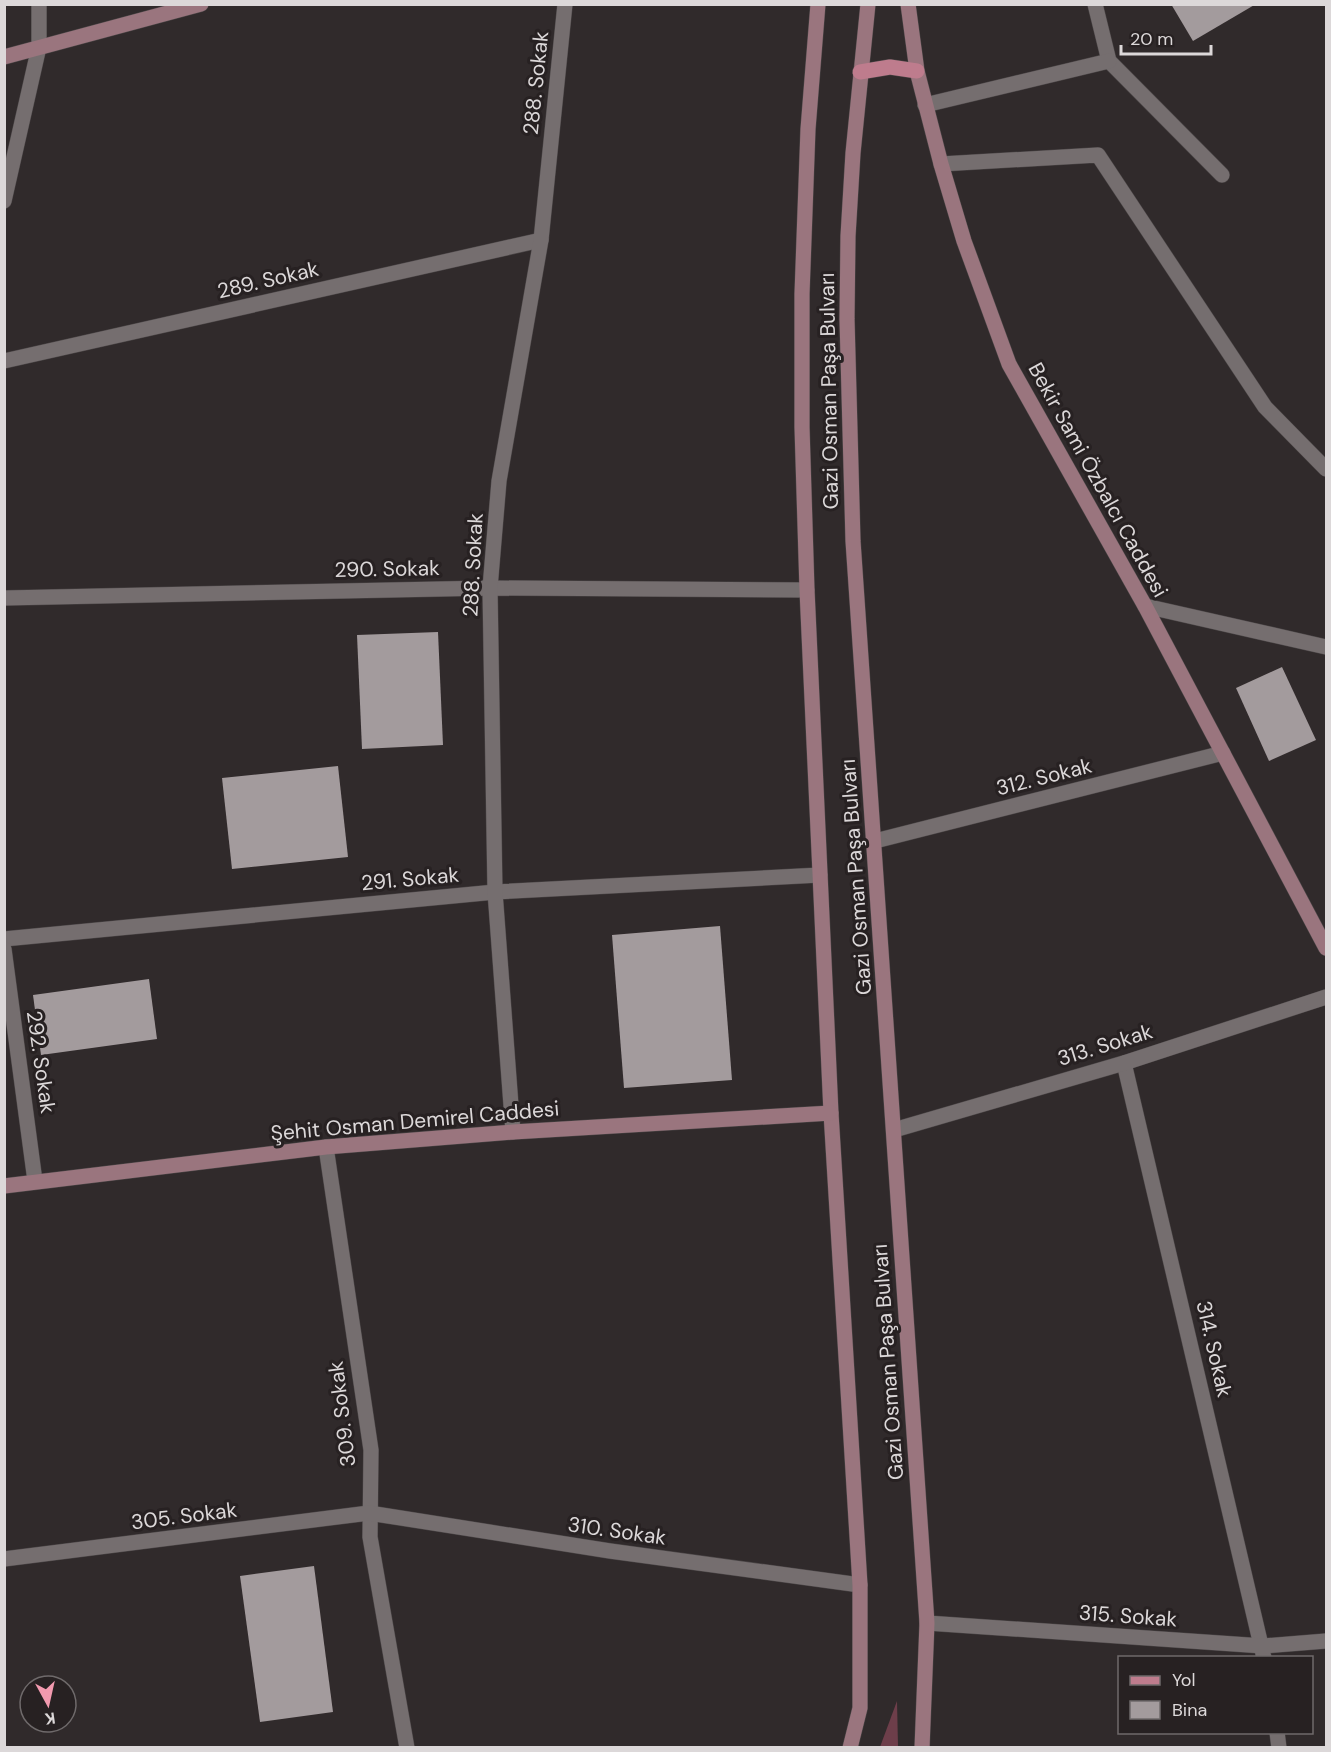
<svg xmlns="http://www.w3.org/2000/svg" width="1331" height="1752" font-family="'DM Sans',sans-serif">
  <rect width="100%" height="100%" fill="#302a2b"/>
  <!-- green -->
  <polygon fill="#6d3e4a" points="897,1701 898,1747 880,1747"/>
  <!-- building -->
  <g fill="#a39b9d">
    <polygon points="1171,4 1256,4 1193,41"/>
    <polygon points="438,632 443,745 362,749 357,635"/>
    <polygon points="1282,667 1316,740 1269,761 1236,688"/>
    <polygon points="338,766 348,857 232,869 222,778"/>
    <polygon points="720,926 732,1080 624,1088 612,935"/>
    <polygon points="149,979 157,1039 41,1055 33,995"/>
    <polygon points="314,1566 333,1712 260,1722 240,1576"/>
  </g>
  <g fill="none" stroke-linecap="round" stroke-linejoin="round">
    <defs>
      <g id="lane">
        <polyline points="1095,4 1109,61 1222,175"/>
        <polyline points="925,105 1109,61"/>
      </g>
      <g id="street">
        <polyline points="941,164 1098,155 1265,407 1326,469"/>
        <polyline points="4,201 39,47 39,4"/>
        <polyline points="4,361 541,240"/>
        <polyline points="4,598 490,588 807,590"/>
        <polyline points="1145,606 1326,647"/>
        <polyline points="875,841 1223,753"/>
        <polyline points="4,939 495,892 820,875"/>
        <polyline points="4,949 35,1181"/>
        <polyline points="1124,1063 1264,1658"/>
        <polyline points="894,1130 1124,1063 1326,997"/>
        <polyline points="513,1132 495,892 490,588 499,481 541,240 565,4"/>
        <polyline points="326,1147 371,1450 370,1537 407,1748"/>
        <polyline points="4,1559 369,1513 610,1551 860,1585"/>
        <polyline points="927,1623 1263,1646 1326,1641"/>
        <polyline points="1277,1732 1279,1748"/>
      </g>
      <g id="secondary">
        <polyline points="818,4 808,129 802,294 802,427 807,590 831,1113 860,1585 860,1708 850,1748"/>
        <polyline points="868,4 853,153 848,236 847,319 853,541 927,1623 922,1748"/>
        <polyline points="908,4 917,71 941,164 964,241 1009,364 1145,606 1326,948"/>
        <polyline points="4,57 201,4"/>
        <polyline points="4,1186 326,1147 513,1132 831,1113"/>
      </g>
      <polyline id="primary" points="860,72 890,67 917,71"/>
    </defs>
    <!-- lane casing -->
    <use href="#lane" stroke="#4b4647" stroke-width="16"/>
    <!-- street casing -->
    <use href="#street" stroke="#4b4647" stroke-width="16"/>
    <!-- secondary casing -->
    <use href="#secondary" stroke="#4b4647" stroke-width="16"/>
    <!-- primary casing -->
    <use href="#primary" stroke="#4b4647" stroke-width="16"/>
    <!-- lane -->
    <use href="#lane" stroke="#756e6f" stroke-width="15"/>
    <!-- street -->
    <use href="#street" stroke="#756e6f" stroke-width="15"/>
    <!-- secondary -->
    <use href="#secondary" stroke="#9a757e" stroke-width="15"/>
    <!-- primary -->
    <use href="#primary" stroke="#be7c8d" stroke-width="15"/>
  </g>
  <g text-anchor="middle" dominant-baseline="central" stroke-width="6" stroke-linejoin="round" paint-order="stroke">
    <!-- street labels -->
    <g font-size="21" fill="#dcd8d9" stroke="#272122">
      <text transform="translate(536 83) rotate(-84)">288. Sokak</text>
      <text transform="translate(268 280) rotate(-13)">289. Sokak</text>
      <text transform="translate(829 391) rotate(-91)">Gazi Osman Paşa Bulvarı</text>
      <text transform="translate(1098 480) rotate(61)">Bekir Sami Özbalcı Caddesi</text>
      <text transform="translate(473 565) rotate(-87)">288. Sokak</text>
      <text transform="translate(387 569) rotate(-1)">290. Sokak</text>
      <text transform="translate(1044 777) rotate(-14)">312. Sokak</text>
      <text transform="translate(856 877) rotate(-94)">Gazi Osman Paşa Bulvarı</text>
      <text transform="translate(410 879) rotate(-5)">291. Sokak</text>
      <text transform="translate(1105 1045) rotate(-17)">313. Sokak</text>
      <text transform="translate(41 1062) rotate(82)">292. Sokak</text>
      <text transform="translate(415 1121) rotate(-5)">Şehit Osman Demirel Caddesi</text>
      <text transform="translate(1214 1349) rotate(77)">314. Sokak</text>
      <text transform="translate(888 1362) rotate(-94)">Gazi Osman Paşa Bulvarı</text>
      <text transform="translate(342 1414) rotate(-97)">309. Sokak</text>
      <text transform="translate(184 1516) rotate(-7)">305. Sokak</text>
      <text transform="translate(617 1531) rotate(8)">310. Sokak</text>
      <text transform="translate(1128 1616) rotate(4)">315. Sokak</text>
    </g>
  </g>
  <!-- border -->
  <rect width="1331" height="1752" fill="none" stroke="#dcd8d9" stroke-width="12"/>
  <!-- legend -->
  <rect x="1118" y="1656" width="195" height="78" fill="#272122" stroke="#6f6a6b" stroke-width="1.5"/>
  <rect x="1130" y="1676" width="30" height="9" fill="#be7c8d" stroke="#6f6a6b" stroke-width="1.5"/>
  <text x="1172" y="1686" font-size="18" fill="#dcd8d9">Yol</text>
  <rect x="1130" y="1701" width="30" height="18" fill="#a39b9d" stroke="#6f6a6b" stroke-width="1.5"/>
  <text x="1172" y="1716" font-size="18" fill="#dcd8d9">Bina</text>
  <!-- north arrow -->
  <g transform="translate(48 1704) rotate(172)"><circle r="28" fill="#272122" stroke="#6f6a6b" stroke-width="1.5"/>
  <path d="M0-4.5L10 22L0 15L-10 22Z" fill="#f29aaf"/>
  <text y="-9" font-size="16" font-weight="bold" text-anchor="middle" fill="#dcd8d9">K</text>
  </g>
  <!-- scale -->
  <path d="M1121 45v9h90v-9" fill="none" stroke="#dcd8d9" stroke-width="3"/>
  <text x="1130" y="45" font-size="18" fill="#dcd8d9" stroke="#272122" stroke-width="4.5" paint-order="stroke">20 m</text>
</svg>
